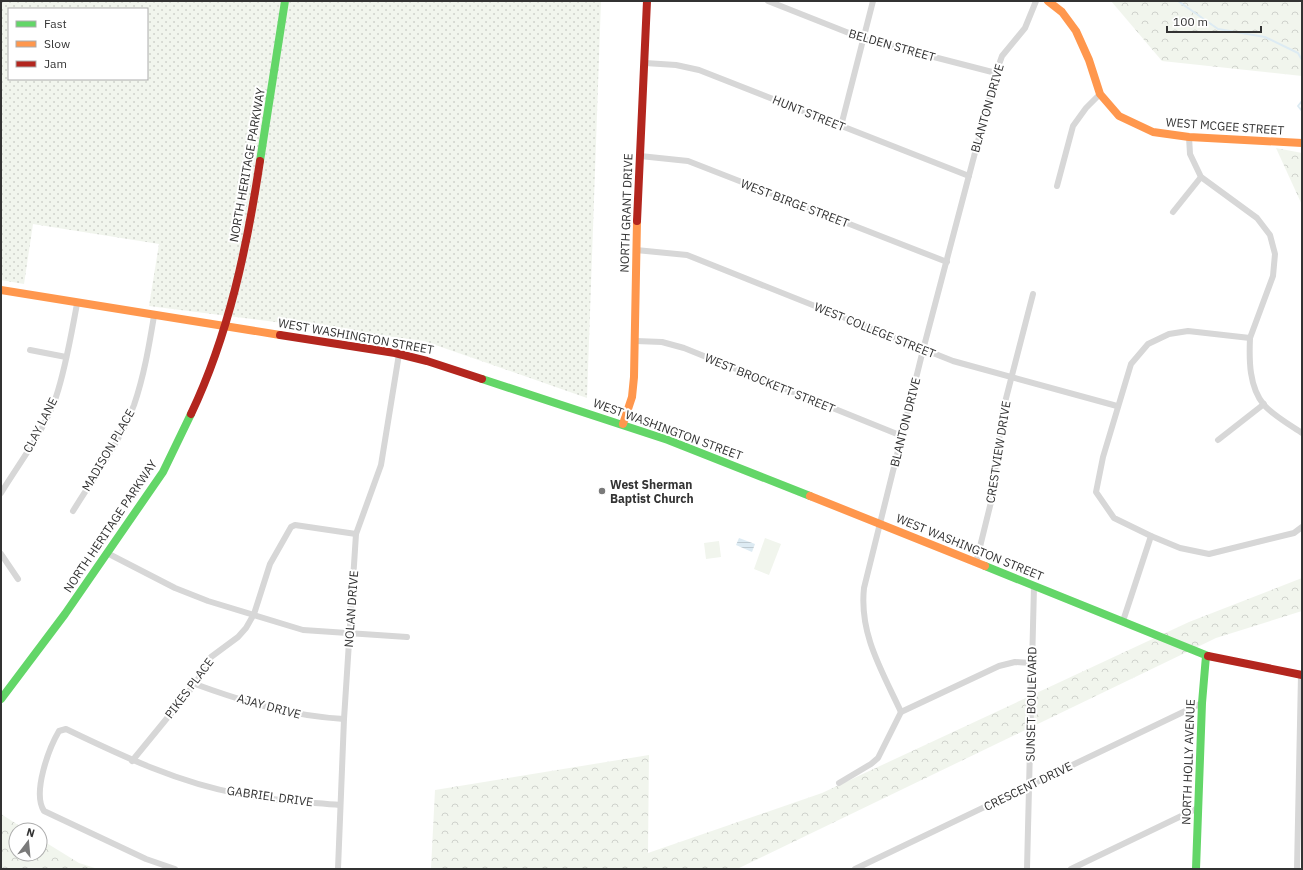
<svg xmlns="http://www.w3.org/2000/svg" width="1303" height="870" font-family="'IBM Plex Sans',sans-serif">
  <defs>
    <pattern id="grass-dots" width="8" height="8" patternUnits="userSpaceOnUse"><rect width="8" height="8" fill="#f1f5ed"/><path d="M2 2h.1M6 6h.1" fill="none" stroke="#cfd2cc" stroke-width="1.8" stroke-linecap="round"/></pattern>
    <pattern id="forest-crowns" width="20" height="18" patternUnits="userSpaceOnUse"><rect width="20" height="18" fill="#f1f5ed"/><path d="M2 6a3 3 0 1 1 6 0M12 15a3 3 0 1 1 6 0" fill="none" stroke="#cfd2cc"/></pattern>
    <pattern id="water-rules" width="6" height="5" patternUnits="userSpaceOnUse"><rect width="6" height="5" fill="#ddebf3"/><path d="M0 2.5h6" fill="none" stroke="#becad1"/></pattern>
  </defs>
  <rect width="100%" height="100%" fill="#fff"/>
  <!-- grass -->
  <path fill="url(#grass-dots)" fill-rule="evenodd" d="M1 1H601L587 398 424 341 149 306 159 244 33 224 24 284 1 280ZM9 9H147V79H9Z"/>
  <!-- forest -->
  <g fill="url(#forest-crowns)">
    <polygon points="1111,1 1294,1 1302,3 1302,76 1162,61"/>
    <polygon points="1276,148 1302,153 1302,205"/>
    <polygon points="1302,578 1302,611 1216,638 737,869 431,869 435,790 649,755 648,853 822,793 1189,622"/>
    <polygon points="1,814 26,830 16,830 16,854 40,854 40,839 79,863 98,869 1,869"/>
  </g>
  <!-- park -->
  <g fill="#f1f5ed">
    <polygon points="765,538 781,544 769,575 754,569"/>
    <polygon points="719,541 721,557 706,559 704,543"/>
  </g>
  <!-- water -->
  <polygon fill="url(#water-rules)" points="739,538 755,544 752,552 736,545"/>
  <g fill="none" stroke-linecap="round" stroke-linejoin="round">
    <!-- stream -->
    <g stroke="#ddebf3" stroke-width="2">
      <polyline points="1178,1 1218,29 1265,37 1298,53 1302,60"/>
      <polyline points="1302,101 1298,106 1302,111"/>
    </g>
    <!-- street -->
    <g stroke="#d7d7d7" stroke-width="6">
      <polyline points="768,1 864,39 996,73"/>
      <polyline points="645,63 676,65 699,70 969,176"/>
      <polyline points="841,126 873,1"/>
      <polyline points="1189,137 1190,154 1201,177 1257,218 1270,235 1275,254 1273,276 1250,338"/>
      <polyline points="640,156 688,161 947,262"/>
      <polyline points="1057,186 1073,126 1086,108 1100,94"/>
      <polyline points="1173,212 1201,177"/>
      <polyline points="636,250 687,255 953,361 1117,406"/>
      <polyline points="636,341 662,342 684,348 902,436"/>
      <polyline points="30,350 66,357"/>
      <path d="M1302 433C1290 425 1274 416 1264 405 1249 387 1249 360 1250 338L1188 331 1169 334 1148 344 1131 364 1103 457 1096 492 1114 518 1151 536 1180 548 1209 554 1294 533 1302 527"/>
      <polyline points="1218,440 1264,404"/>
      <path d="M1 493C20 462 44 431 56 397 66 367 71 335 77 304"/>
      <path d="M73 511C92 480 121 440 134 405 144 376 149 346 154 316"/>
      <polyline points="107,553 175,588 208,601 303,630 407,637"/>
      <polyline points="1,554 18,579"/>
      <polyline points="976,563 991,502 1003,410 1033,294"/>
      <polyline points="1123,621 1151,536"/>
      <path d="M195 684C244 702 292 716 344 719"/>
      <path d="M901 712C882 671 859 634 864 588L923 350 996 73 1002 56 1025 28 1036 1"/>
      <polyline points="901,712 999,666 1015,662 1031,663"/>
      <polyline points="132,761 195,684 211,657 238,637 246,628 254,614 270,564 291,527 295,525 356,534"/>
      <polyline points="839,783 871,764 878,758 901,712"/>
      <path d="M175 869 146 859 44 811C32 793 49 748 59 731L66 729C122 756 179 783 240 794 273 801 307 802 340 805"/>
      <polyline points="338,869 344,719 356,534 381,465 399,354"/>
      <polyline points="855,869 1202,703"/>
      <polyline points="1027,869 1034,586"/>
      <polyline points="1071,869 1198,808"/>
      <polyline points="1297,869 1301,675"/>
    </g>
    <!-- fast -->
    <g stroke="#63d668" stroke-width="8">
      <polyline points="260,161 285,1"/>
      <polyline points="482,379 668,440 810,496"/>
      <polyline points="985,566 1208,656"/>
      <polyline points="1,699 65,614 163,472 191,414"/>
      <polyline points="1196,869 1202,703 1206,656"/>
    </g>
    <!-- slow -->
    <g stroke="#ff974d" stroke-width="8">
      <polyline points="1048,1 1062,12 1076,31 1089,60 1100,94 1119,116 1153,132 1189,137 1302,143"/>
      <polyline points="1,290 280,335"/>
      <polyline points="623,424 632,397 634,377 637,221"/>
      <polyline points="810,496 985,566"/>
    </g>
    <!-- jam -->
    <g stroke="#b3261e" stroke-width="8">
      <polyline points="637,221 647,1"/>
      <polyline points="280,335 395,353 427,361 482,379"/>
      <path d="M191 414C229 334 247 247 260 161"/>
      <polyline points="1208,656 1302,675"/>
    </g>
  </g>
  <!-- markers -->
  <circle fill="#7a7a7a" stroke="#fff" stroke-width="1.5" cx="602" cy="491" r="4"/>
  <g text-anchor="middle" dominant-baseline="central" stroke-width="4" stroke-linejoin="round" paint-order="stroke">
    <!-- street labels -->
    <g font-size="12" fill="#333" stroke="#fff">
      <text transform="translate(892 45) rotate(16)">BELDEN STREET</text>
      <text transform="translate(987 108) rotate(-74)">BLANTON DRIVE</text>
      <text transform="translate(809 113) rotate(22)">HUNT STREET</text>
      <text transform="translate(1225 126) rotate(4)">WEST MCGEE STREET</text>
      <text transform="translate(247 165) rotate(-80)">NORTH HERITAGE PARKWAY</text>
      <text transform="translate(795 203) rotate(21)">WEST BIRGE STREET</text>
      <text transform="translate(626 213) rotate(-88)">NORTH GRANT DRIVE</text>
      <text transform="translate(875 330) rotate(22)">WEST COLLEGE STREET</text>
      <text transform="translate(356 336) rotate(10)">WEST WASHINGTON STREET</text>
      <text transform="translate(770 383) rotate(22)">WEST BROCKETT STREET</text>
      <text transform="translate(905 422) rotate(-76)">BLANTON DRIVE</text>
      <text transform="translate(40 425) rotate(-63)">CLAY LANE</text>
      <text transform="translate(668 429) rotate(20)">WEST WASHINGTON STREET</text>
      <text transform="translate(108 450) rotate(-60)">MADISON PLACE</text>
      <text transform="translate(998 452) rotate(-81)">CRESTVIEW DRIVE</text>
      <text transform="translate(110 526) rotate(-56)">NORTH HERITAGE PARKWAY</text>
      <text transform="translate(970 547) rotate(22)">WEST WASHINGTON STREET</text>
      <text transform="translate(351 609) rotate(-86)">NOLAN DRIVE</text>
      <text transform="translate(189 688) rotate(-53)">PIKES PLACE</text>
      <text transform="translate(1031 704) rotate(-89)">SUNSET BOULEVARD</text>
      <text transform="translate(269 706) rotate(15)">AJAY DRIVE</text>
      <text transform="translate(1188 762) rotate(-88)">NORTH HOLLY AVENUE</text>
      <text transform="translate(1028 786) rotate(-26)">CRESCENT DRIVE</text>
      <text transform="translate(270 796) rotate(8)">GABRIEL DRIVE</text>
    </g>
    <!-- poi labels -->
    <g font-size="12" font-weight="bold" fill="#333" stroke="#fff" text-anchor="start">
      <text x="610" y="484">West Sherman<tspan x="610" dy="14">Baptist Church</tspan></text>
    </g>
  </g>
  <!-- border -->
  <rect width="1303" height="870" fill="none" stroke="#333333" stroke-width="4"/>
  <!-- legend -->
  <rect x="8" y="8" width="140" height="72" fill="#ffffff" stroke="#adadad"/>
  <rect x="16" y="21" width="20" height="6" fill="#63d668" stroke="#adadad"/>
  <text x="44" y="28" font-size="12" fill="#333333">Fast</text>
  <rect x="16" y="41" width="20" height="6" fill="#ff974d" stroke="#adadad"/>
  <text x="44" y="48" font-size="12" fill="#333333">Slow</text>
  <rect x="16" y="61" width="20" height="6" fill="#b3261e" stroke="#adadad"/>
  <text x="44" y="68" font-size="12" fill="#333333">Jam</text>
  <!-- north arrow -->
  <g transform="translate(28 842) rotate(16)"><circle r="19" fill="#ffffff" stroke="#adadad"/>
  <path d="M0-3L7 15L0 10L-7 15Z" fill="#7a7a7a"/>
  <text y="-6" font-size="11" font-weight="bold" text-anchor="middle" fill="#333333">N</text>
  </g>
  <!-- scale -->
  <path d="M1167 26v6h94v-6" fill="none" stroke="#333333" stroke-width="2"/>
  <text x="1173" y="26" font-size="12" fill="#333333" stroke="#ffffff" stroke-width="3" paint-order="stroke">100 m</text>
</svg>
